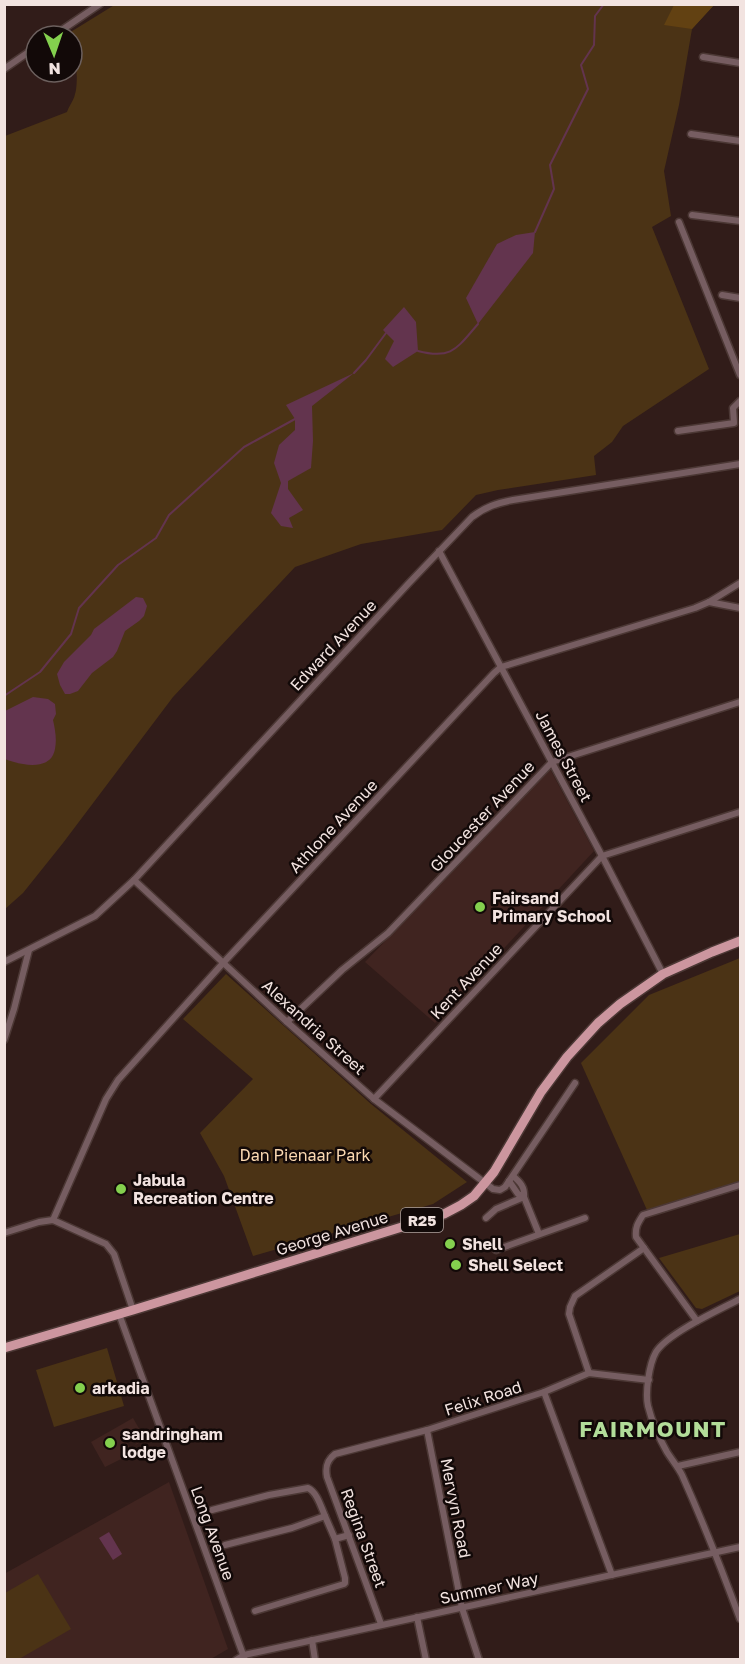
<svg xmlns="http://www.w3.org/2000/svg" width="745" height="1664" font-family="'Golos Text',sans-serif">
  <rect width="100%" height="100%" fill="#311c19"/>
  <!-- built -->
  <g fill="#402420">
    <polygon points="550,769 594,851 435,1023 365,962"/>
    <polygon points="133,1418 145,1439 134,1446 138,1442 132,1431 123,1435 131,1450 120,1456 121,1459 105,1467 91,1442"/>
    <polygon points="169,1482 228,1649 209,1660 5,1659 4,1574"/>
  </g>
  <!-- green -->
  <g fill="#4b3315">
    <path d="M116 4 714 5 692 29 679 105 664 171 671 216 652 227 709 369 623 426 612 442 594 456 596 475 498 490 476 495 442 530 361 544 295 567 173 697 63 843 23 893 5 909V136L67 112C69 106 74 100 75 94 79 83 76 40 69 33Z"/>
    <polygon points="740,958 740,1182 647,1210 581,1063 649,995"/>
    <polygon points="226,974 371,1104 467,1182 433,1204 253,1256 224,1176 200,1133 253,1079 183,1019"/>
    <polygon points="740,1234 740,1291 702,1309 696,1308 659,1258"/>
    <polygon points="107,1348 124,1406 54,1427 36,1370"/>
    <polygon points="38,1574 71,1629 19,1659 5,1659 5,1593"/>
  </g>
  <!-- forest -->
  <polygon fill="#624112" points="674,5 674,4 714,5 692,29 664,25"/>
  <!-- water -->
  <g fill="#63344e">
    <polygon points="535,232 533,253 478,324 466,298 497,244 516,235"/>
    <polygon points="404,307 416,322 418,351 393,367 385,359 394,341 383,330"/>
    <polygon points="354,373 312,406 313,441 311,468 288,481 288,489 303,510 289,518 293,528 281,526 271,513 281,483 274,463 279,445 295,430 295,419 286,405"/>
    <polygon points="136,597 143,598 147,606 144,616 139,621 125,631 117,651 113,657 92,673 78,691 70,694 65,694 60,685 57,674 64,662 91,635 94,629"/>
    <path d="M33 697 48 699 55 704 56 714 53 720C55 729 57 739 55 749 51 772 20 765 5 759V711Z"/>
    <polygon points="109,1532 122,1554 113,1560 99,1538"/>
  </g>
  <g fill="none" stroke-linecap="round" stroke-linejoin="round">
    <!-- stream -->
    <g stroke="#63344e" stroke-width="2">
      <polyline points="535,232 554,189 550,165 588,89 581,65 594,45 595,16 604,4"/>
      <path d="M418 351C452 360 457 348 478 324"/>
      <polyline points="354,373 366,360 386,333"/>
      <polyline points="4,696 40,672 71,634 79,608 118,565 156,538 169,515 244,447 295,419"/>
    </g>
    <defs>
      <g id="street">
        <polyline points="53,36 100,4"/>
        <polyline points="703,57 740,63"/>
        <polyline points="4,69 36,47"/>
        <polyline points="691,134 740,141"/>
        <polyline points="692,215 740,221"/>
        <polyline points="679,222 740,375"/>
        <polyline points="722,295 740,298"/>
        <polyline points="678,431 734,423 733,408 740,401"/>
        <polyline points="439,551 602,856 663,974"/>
        <polyline points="709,602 740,608"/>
        <polyline points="134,880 287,1022 374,1099 493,1189 500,1190 505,1187 575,1083"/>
        <path d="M4 962 95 916 134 880 409 583 472 517C485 507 497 503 513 500L740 464"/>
        <polyline points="287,1022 342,970 388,933 552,762 740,702"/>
        <polyline points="4,1040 14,1009 29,950"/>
        <polyline points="374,1099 602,856 740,812"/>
        <path d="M513 1176C520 1182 525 1187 524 1197"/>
        <polyline points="509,1181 518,1194 524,1197 539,1234"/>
        <polyline points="486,1218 496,1209 524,1197"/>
        <polyline points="53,1220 106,1099 118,1080 224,962 494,673 501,667 695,608 709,602 740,583"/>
        <polyline points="4,1233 39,1222 53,1220 106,1244 114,1254 133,1310"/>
        <polyline points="496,1250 585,1218"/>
        <path d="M740 1299C719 1310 668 1333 656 1352 649 1364 645 1393 648 1406 652 1422 659 1438 667 1452 672 1460 678 1467 682 1475 703 1522 722 1570 740 1619"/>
        <polyline points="119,1314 245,1660"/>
        <path d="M697 1321 636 1237C635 1227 638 1223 643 1215L740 1185"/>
        <polyline points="589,1373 569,1314 570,1307 575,1296 644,1248"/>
        <polyline points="544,1392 612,1575"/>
        <polyline points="427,1430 462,1608 479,1660"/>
        <polyline points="678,1466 740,1452"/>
        <path d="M212 1510 269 1495 308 1488C317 1492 321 1507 325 1516"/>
        <polyline points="225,1545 292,1528 325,1516 335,1539"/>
        <polyline points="255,1611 344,1584 345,1583 345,1578 335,1539 349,1535"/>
        <polyline points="417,1617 426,1660"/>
        <path d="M381 1624 327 1477C325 1467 327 1460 335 1454L427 1430 544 1392 589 1373 649 1380"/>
        <polyline points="312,1640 315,1660"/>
        <polyline points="236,1660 244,1655 740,1547"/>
      </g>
      <polyline id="primary" points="4,1348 133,1310 444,1214 461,1205 474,1196 494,1172 541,1092 567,1057 598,1023 620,1004 663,974 712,952 740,941"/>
    </defs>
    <!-- street casing -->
    <use href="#street" stroke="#4c3835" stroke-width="9"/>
    <!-- primary casing -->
    <use href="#primary" stroke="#4c3835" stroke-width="12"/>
    <!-- street -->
    <use href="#street" stroke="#765d61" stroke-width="6"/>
    <!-- primary -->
    <use href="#primary" stroke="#cc969f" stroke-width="9"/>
  </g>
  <!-- markers -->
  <g fill="#84d04e" stroke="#120908" stroke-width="2">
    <circle cx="480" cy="907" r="6"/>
    <circle cx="121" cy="1189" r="6"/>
    <circle cx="450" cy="1244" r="6"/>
    <circle cx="456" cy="1265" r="6"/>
    <circle cx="80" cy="1388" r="6"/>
    <circle cx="110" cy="1443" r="6"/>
  </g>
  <g text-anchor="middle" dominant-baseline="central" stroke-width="5" stroke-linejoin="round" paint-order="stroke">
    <!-- shield labels -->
    <rect fill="#120908" stroke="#afa29f" stroke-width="1.5" x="401" y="1208" width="42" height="24" rx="4.5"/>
    <g font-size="15" font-weight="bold" fill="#f2e3e0">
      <text x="422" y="1220">R25</text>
    </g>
    <!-- street labels -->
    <g font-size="16" fill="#f2e3e0" stroke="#120908">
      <text transform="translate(333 645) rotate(-47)">Edward Avenue</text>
      <text transform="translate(564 756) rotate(62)">James Street</text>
      <text transform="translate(482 816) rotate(-47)">Gloucester Avenue</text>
      <text transform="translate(333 826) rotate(-47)">Athlone Avenue</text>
      <text transform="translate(466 981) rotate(-47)">Kent Avenue</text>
      <text transform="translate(314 1027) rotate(42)">Alexandria Street</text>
      <text transform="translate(332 1233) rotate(-17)">George Avenue</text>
      <text transform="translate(483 1398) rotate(-18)">Felix Road</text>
      <text transform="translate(456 1508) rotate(79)">Mervyn Road</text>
      <text transform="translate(213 1533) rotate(70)">Long Avenue</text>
      <text transform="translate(364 1538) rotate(70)">Regina Street</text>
      <text transform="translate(489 1588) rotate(-12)">Summer Way</text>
    </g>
    <!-- poi labels -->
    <g font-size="16" font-weight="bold" fill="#f2e3e0" stroke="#120908" text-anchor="start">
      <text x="492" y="898">Fairsand<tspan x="492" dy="18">Primary School</tspan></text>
      <text x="133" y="1180">Jabula<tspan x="133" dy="18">Recreation Centre</tspan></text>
      <text x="462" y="1244">Shell</text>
      <text x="468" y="1265">Shell Select</text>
      <text x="92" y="1388">arkadia</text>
      <text x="122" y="1434">sandringham<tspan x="122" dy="18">lodge</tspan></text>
    </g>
    <!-- park labels -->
    <g font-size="16" fill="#fbd9b2" stroke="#120908">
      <text x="305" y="1155">Dan Pienaar Park</text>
    </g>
    <!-- district labels -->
    <g font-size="22" font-weight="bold" letter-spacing="1.5" fill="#b2dc99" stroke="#120908">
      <text x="653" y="1428">FAIRMOUNT</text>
    </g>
  </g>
  <!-- border -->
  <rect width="745" height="1664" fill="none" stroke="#f2e3e0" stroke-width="12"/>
  <!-- north arrow -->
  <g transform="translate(54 54) rotate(178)"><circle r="28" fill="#120908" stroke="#6c605e" stroke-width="1.5"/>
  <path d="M0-4.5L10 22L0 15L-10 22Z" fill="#84d04e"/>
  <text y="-9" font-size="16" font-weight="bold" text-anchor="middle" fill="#f2e3e0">N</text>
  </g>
</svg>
